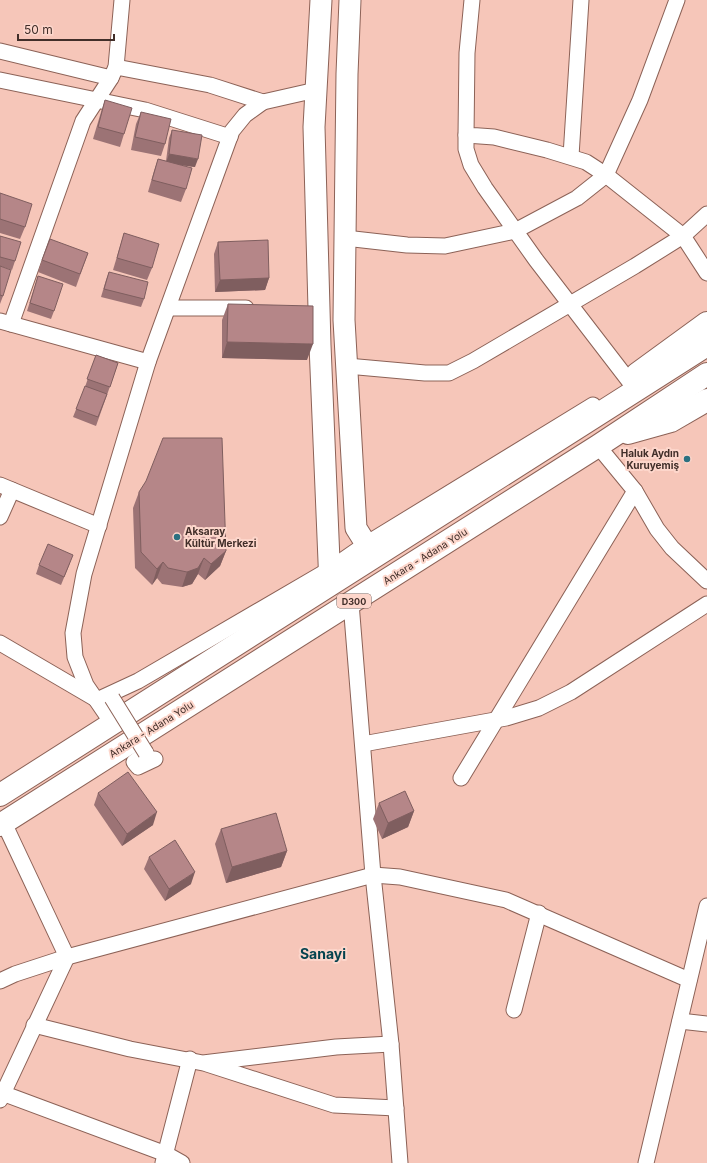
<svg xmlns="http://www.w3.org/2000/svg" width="707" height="1163" font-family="Inter,sans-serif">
  <rect width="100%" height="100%" fill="#f6c6b9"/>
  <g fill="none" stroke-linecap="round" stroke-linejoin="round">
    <defs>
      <g id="street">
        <polyline points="472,0 467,53 466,135 494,137 547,150 586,162 606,175 683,236 707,273"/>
        <polyline points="0,51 111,78"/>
        <polyline points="116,67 210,85 263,102"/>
        <polyline points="0,80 145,110 230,137"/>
        <polyline points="466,135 466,149 471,165 485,188 536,260 629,381"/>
        <polyline points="571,156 581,0"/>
        <polyline points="345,238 407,245 445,246 515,231 577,198 606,175 640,100 677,0"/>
        <polyline points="168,308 246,308"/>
        <polyline points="0,321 148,362"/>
        <polyline points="11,324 83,121 111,78 116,67 122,0"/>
        <polyline points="347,366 425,373 449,373 473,361 635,266 683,236 707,214"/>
        <polyline points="598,446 635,491 657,529 672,548 707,581"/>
        <polyline points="0,485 99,526"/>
        <polyline points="0,517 12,490"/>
        <polyline points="351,603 373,875 391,1044 400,1163"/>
        <polyline points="0,643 94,698"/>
        <polyline points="97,700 138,681 330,569 366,544 593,405"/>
        <polyline points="112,723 86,685 75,657 73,633 84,574 148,362 232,131 245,115 263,102 316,90"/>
        <polyline points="363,744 506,718 539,708 571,692 707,604"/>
        <polyline points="146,753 134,762 138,767 155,759"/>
        <polyline points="461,778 635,491"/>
        <polyline points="0,981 15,974 67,957 373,875 400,877 506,900 689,980"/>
        <polyline points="514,1010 539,913"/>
        <polyline points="680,1021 707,1024"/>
        <polyline points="34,1025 130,1049 203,1063 336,1047 391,1044"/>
        <polyline points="207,1064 334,1105 396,1108"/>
        <polyline points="2,1093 166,1154 182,1163"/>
        <polyline points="0,1100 67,957 4,823"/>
        <polyline points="163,1163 190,1059"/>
        <polyline points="646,1163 707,906"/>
      </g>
      <g id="secondary">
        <polyline points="321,0 314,127 320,345 330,585"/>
        <polyline points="350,0 347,74 344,320 356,528 366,544 382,551"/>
      </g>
      <g id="highway">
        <polyline points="637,374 707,323"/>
        <polyline points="628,433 671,421 707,400"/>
        <polyline points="0,795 707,345"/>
        <polyline points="0,825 598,446 707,374"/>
      </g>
    </defs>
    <!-- street casing -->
    <use href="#street" stroke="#8c6257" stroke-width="17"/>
    <!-- secondary casing -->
    <use href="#secondary" stroke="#8c6257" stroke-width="23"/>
    <!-- highway casing -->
    <use href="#highway" stroke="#8c6257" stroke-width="24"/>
    <!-- street -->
    <use href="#street" stroke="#fff" stroke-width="15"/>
    <!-- secondary -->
    <use href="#secondary" stroke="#fff" stroke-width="21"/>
    <!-- highway -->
    <use href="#highway" stroke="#fff" stroke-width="22"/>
    <defs>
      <polyline id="street-bridge" points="112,698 146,753"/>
    </defs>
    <!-- street-bridge casing -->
    <use href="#street-bridge" stroke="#8c6257" stroke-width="17" stroke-linecap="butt"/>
    <!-- street-bridge -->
    <use href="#street-bridge" stroke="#fff" stroke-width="15"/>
  </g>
  <!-- wall -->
  <g fill="#9c7375">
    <polygon points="105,100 124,134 120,147 93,139 101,112"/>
    <polygon points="141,112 165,144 161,156 131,150 136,124"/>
    <polygon points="172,130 195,167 180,165 186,189 181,202 148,192 154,171 158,159 166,161 169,138"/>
    <polygon points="0,193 25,227 20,239 0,233"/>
    <polygon points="124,233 152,268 147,280 113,270"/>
    <polygon points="0,236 15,261 12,270 0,266"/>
    <polygon points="218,242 269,278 265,290 215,292 214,254"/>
    <polygon points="88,253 76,287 38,272 42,260"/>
    <polygon points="0,266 3,296 0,304"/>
    <polygon points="109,272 144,299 141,307 101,297 106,280"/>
    <polygon points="38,276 54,311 51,319 27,311"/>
    <polygon points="228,304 307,360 222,358 222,320"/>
    <polygon points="96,355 118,363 107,395 96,426 73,417 85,387"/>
    <polygon points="139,492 226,551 220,566 205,580 198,574 192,584 182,587 162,584 157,578 152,585 135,568 133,508"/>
    <polygon points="70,563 61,585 36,574 39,565"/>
    <polygon points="98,793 153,825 122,846 94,805"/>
    <polygon points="379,803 414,811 408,827 382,839 373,819"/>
    <polygon points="221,829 287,851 281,867 226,883 215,844"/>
    <polygon points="149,857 191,884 165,901 144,869"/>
  </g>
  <!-- shaded-wall -->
  <g fill="#7f5e5f">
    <polygon points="169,154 198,159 195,167 166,163"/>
    <polygon points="269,278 265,290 215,292 220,280"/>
    <polygon points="227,342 313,344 307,360 222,358"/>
    <polygon points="226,551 220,566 205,580 211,564"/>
    <polygon points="204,558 198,574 192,584 182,587 187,572"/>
    <polygon points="163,562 157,578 152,585 157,569"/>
    <polygon points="414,811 408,827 382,839 388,823"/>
    <polygon points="157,812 153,825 122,846 127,834"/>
    <polygon points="287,851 281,867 226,883 232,867"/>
    <polygon points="195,872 191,884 165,901 169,889"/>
  </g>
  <!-- building -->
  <g fill="#b58688" stroke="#7f5e5f">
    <polygon points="105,100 132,108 124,134 98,127"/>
    <polygon points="141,112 171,119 165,144 135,137"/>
    <polygon points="172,130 202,135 198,159 169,154"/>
    <polygon points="158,159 192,168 186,189 152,180"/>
    <polygon points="0,193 32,204 25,227 0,219"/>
    <polygon points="124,233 159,244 152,268 117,258"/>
    <polygon points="0,236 21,242 15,261 0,257"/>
    <polygon points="50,239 88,253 80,274 42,260"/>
    <polygon points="268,240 269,278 220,280 218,242"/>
    <polygon points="0,266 11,270 3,296 0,295"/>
    <polygon points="109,272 148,282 144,299 104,289"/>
    <polygon points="38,276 63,284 54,311 30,303"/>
    <polygon points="228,304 313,306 313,344 227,342"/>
    <polygon points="96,355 118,363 110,387 87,379"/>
    <polygon points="85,386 107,394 98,417 76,409"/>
    <polygon points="163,438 222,438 226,551 211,564 204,558 198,568 187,572 168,568 163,562 157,569 141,552 139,492 146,481"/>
    <polygon points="48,544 73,555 64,577 39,565"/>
    <polygon points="128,772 157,812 127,834 98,793"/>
    <polygon points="405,791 414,811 388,823 379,803"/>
    <polygon points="276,813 287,851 232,867 221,829"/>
    <polygon points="175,840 195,872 169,889 149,857"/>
  </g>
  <!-- markers -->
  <g fill="#2c7080" stroke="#fdd6cb" stroke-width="1.5">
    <circle cx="687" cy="459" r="4"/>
    <circle cx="177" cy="537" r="4"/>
  </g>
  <g text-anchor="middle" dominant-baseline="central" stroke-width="4" stroke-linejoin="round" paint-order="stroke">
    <!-- shield labels -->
    <rect fill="#fdd6cb" stroke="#79605a" stroke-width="1" x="337" y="594" width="34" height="14" rx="3"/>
    <g font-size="9" font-weight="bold" fill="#412e29">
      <text x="354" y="601">D300</text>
    </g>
    <!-- poi labels -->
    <g font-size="10" font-weight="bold" fill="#412e29" stroke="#fdd6cb" text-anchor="end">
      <text x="679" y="453">Haluk Aydın<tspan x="679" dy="12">Kuruyemiş</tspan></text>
      <text x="185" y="531" text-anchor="start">Aksaray<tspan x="185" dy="12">Kültür Merkezi</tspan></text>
    </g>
    <!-- street labels -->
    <g font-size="10" fill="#412e29" stroke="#fdd6cb">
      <text transform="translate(425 556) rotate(-32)">Ankara - Adana Yolu</text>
      <text transform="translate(151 729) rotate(-32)">Ankara - Adana Yolu</text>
    </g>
    <!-- district labels -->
    <g font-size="14" font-weight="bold" fill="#04424e" stroke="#fdd6cb">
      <text x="323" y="953">Sanayi</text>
    </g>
  </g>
  <!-- scale -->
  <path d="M18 34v6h96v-6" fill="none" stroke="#412e29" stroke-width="2"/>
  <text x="24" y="34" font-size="12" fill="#412e29" stroke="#fdd6cb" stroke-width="3" paint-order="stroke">50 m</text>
</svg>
